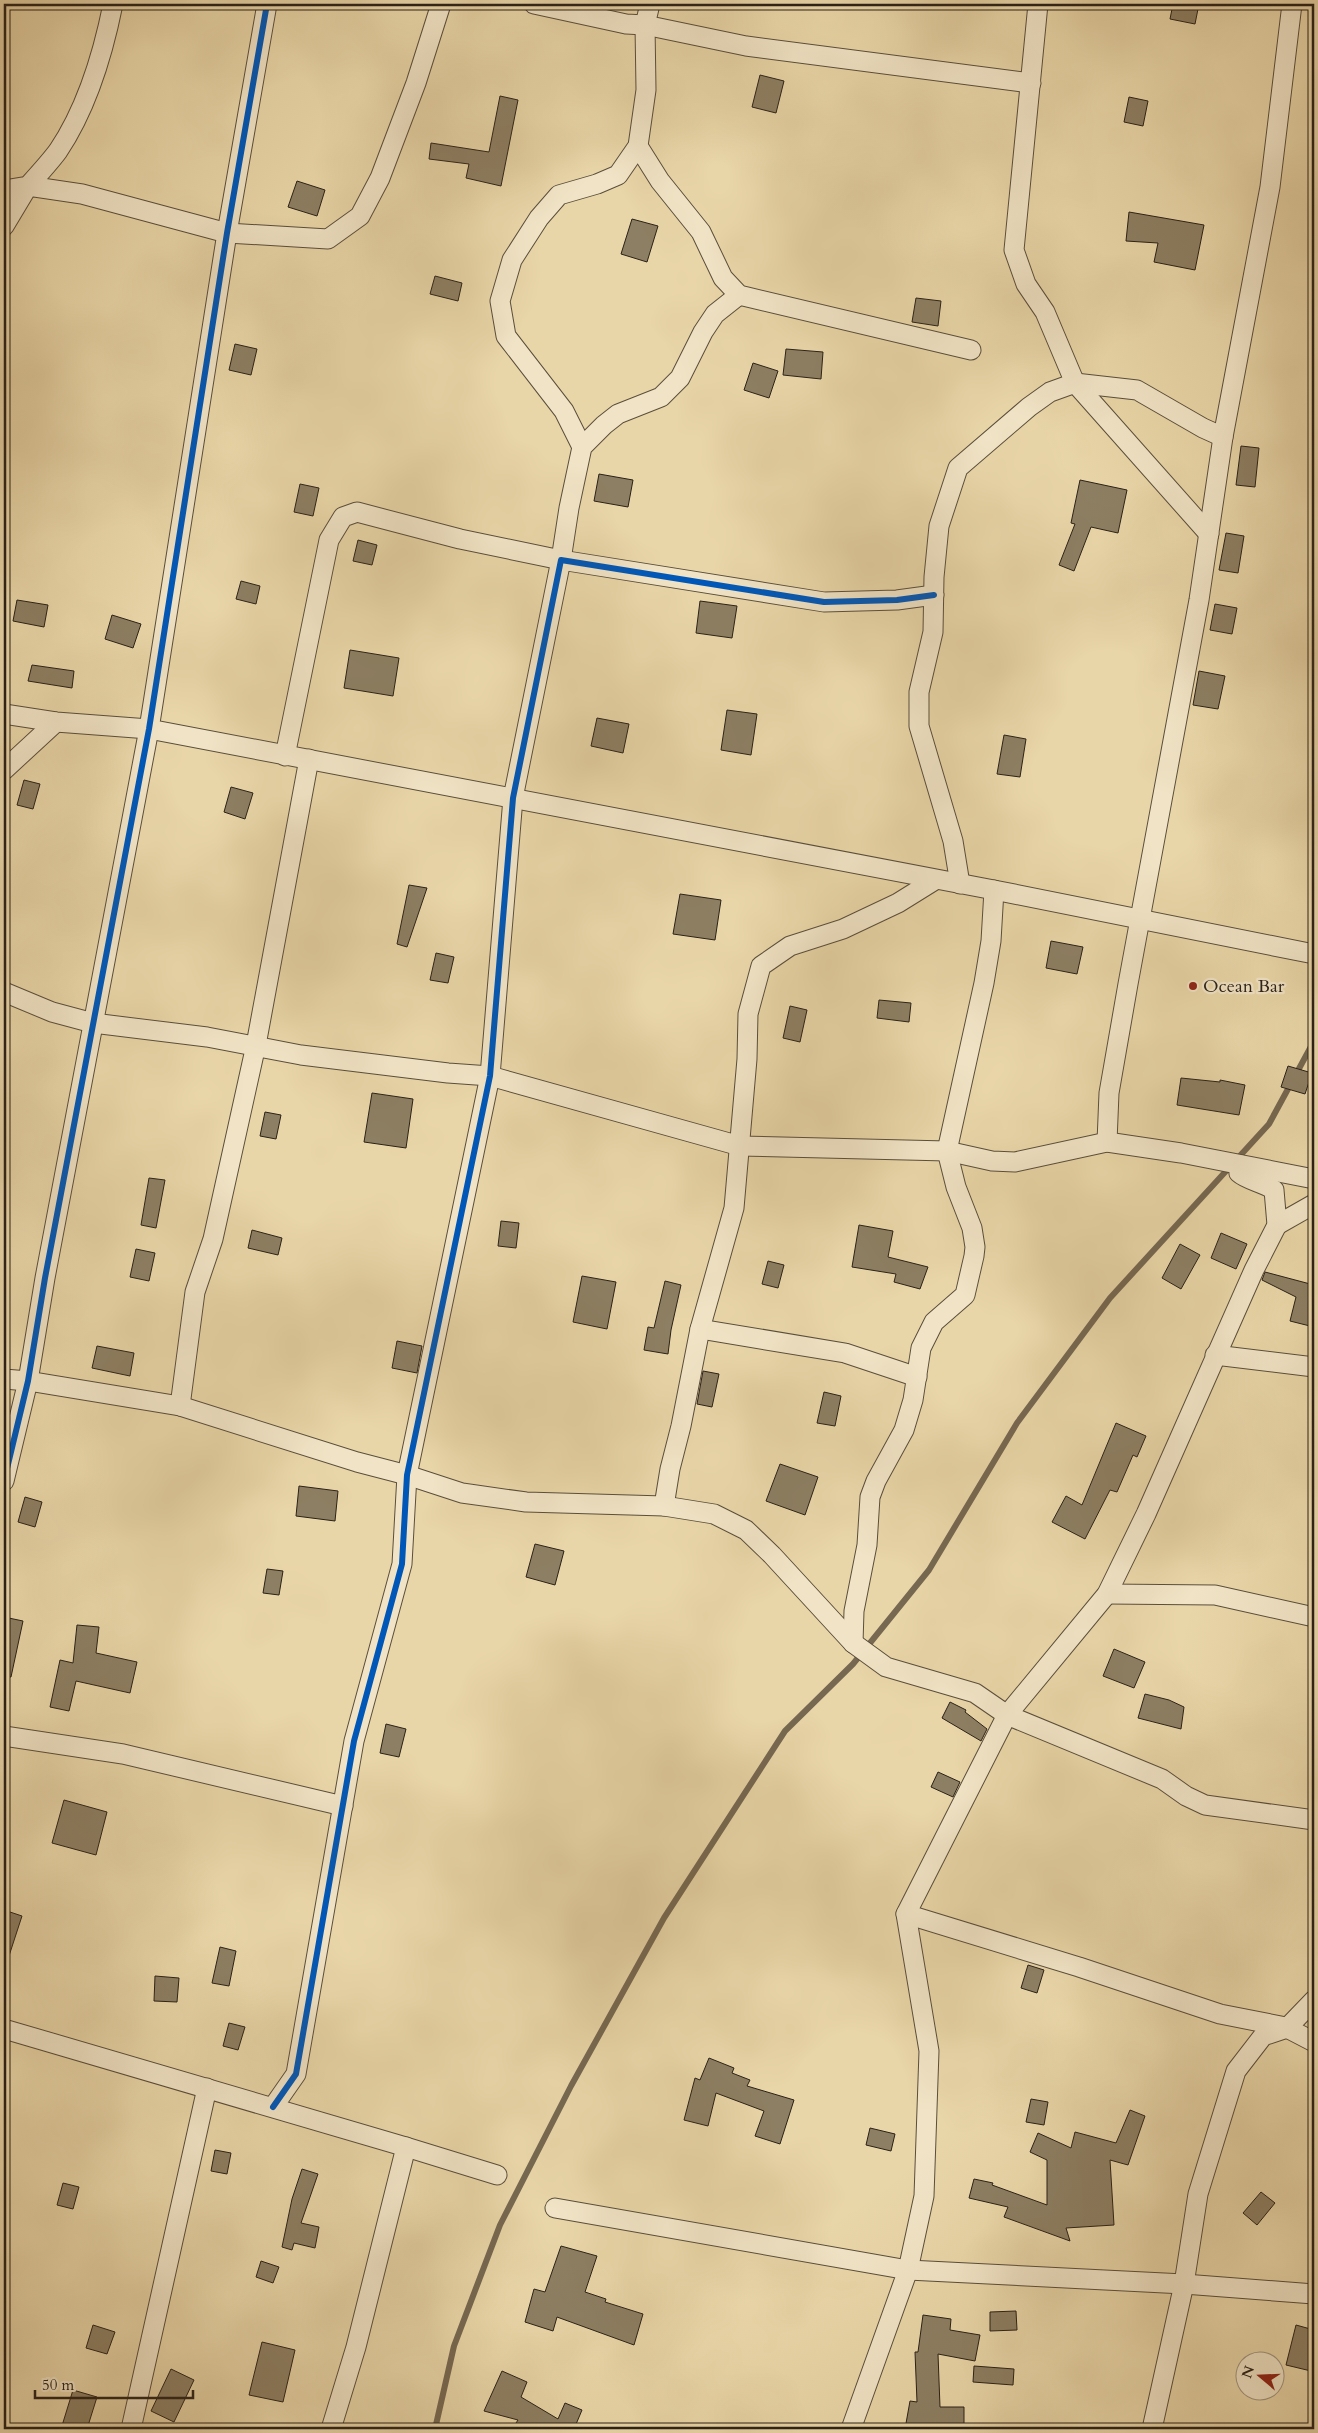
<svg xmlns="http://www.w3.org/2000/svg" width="1318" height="2433" font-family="Cardo,serif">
  <rect width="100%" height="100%" fill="#e9d6a8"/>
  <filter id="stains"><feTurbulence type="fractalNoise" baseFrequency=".004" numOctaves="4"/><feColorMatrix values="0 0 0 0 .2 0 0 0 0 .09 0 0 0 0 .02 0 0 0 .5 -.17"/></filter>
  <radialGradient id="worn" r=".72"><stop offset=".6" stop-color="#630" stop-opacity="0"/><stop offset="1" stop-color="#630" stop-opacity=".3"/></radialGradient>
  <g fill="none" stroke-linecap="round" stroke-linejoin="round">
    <!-- stream -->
    <polyline stroke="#766851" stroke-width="6" points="435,2429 454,2346 500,2225 571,2086 664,1918 785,1731 853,1664 929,1570 1017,1423 1110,1298 1269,1124 1314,1041"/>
  </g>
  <!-- building -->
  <g fill="#8d7f63" stroke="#2a2118">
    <polygon points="1173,4 1199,4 1195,24 1170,19"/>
    <polygon points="760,75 784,81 776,113 752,107"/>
    <polygon points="500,96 518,100 501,186 466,178 469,164 429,159 431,143 489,152"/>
    <polygon points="1129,97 1148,101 1143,126 1124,122"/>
    <polygon points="297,181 325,190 317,216 288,207"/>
    <polygon points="1129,212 1204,225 1195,270 1154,262 1158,243 1126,241"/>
    <polygon points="632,219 658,226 647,262 621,254"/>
    <polygon points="435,276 462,283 458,301 430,294"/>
    <polygon points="916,298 941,301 938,326 912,322"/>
    <polygon points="235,344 257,349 251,375 229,370"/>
    <polygon points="786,349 823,352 821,379 783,375"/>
    <polygon points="753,363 778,371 769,398 744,390"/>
    <polygon points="1241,446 1259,448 1255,487 1236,485"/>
    <polygon points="599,474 633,480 628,507 594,501"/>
    <polygon points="1080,480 1127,490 1118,533 1091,527 1074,571 1059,565 1075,524 1071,523"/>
    <polygon points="300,484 319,488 313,516 294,512"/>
    <polygon points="1226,533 1244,536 1238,573 1219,570"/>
    <polygon points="358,540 377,545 372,565 353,561"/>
    <polygon points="241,581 260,586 256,604 236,599"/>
    <polygon points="17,600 48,605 44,627 13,621"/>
    <polygon points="700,601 737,606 732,638 696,633"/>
    <polygon points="1215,604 1237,608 1232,634 1210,630"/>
    <polygon points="112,615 141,624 133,648 105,639"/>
    <polygon points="350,650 399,658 393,696 344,688"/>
    <polygon points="32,665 74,671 72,688 28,681"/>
    <polygon points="1199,671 1225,676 1218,709 1193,705"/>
    <polygon points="727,710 757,714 751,755 721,750"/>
    <polygon points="597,718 629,724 623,753 591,746"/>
    <polygon points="1004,735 1026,739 1020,777 997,774"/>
    <polygon points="24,780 40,784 33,809 17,805"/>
    <polygon points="231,787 253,793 245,819 224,812"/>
    <polygon points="409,885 427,888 407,947 397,944"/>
    <polygon points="680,894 721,900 715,940 673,934"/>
    <polygon points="1051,941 1083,947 1077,974 1046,968"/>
    <polygon points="436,953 454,957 448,983 430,980"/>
    <polygon points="879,1000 911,1003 909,1022 877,1018"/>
    <polygon points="790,1006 807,1010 800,1042 783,1038"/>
    <polygon points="1288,1066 1312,1073 1305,1094 1281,1087"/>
    <polygon points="1181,1078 1220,1082 1220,1080 1245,1085 1239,1115 1177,1105"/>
    <polygon points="372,1093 413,1099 406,1148 364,1142"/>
    <polygon points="265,1112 281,1115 276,1139 260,1136"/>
    <polygon points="149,1178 165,1180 156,1228 141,1225"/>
    <polygon points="501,1221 519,1223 516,1248 498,1246"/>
    <polygon points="859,1225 893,1231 888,1257 928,1267 920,1289 894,1282 896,1274 852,1267"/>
    <polygon points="252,1230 282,1238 278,1255 248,1248"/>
    <polygon points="1221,1233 1247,1244 1236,1269 1211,1258"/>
    <polygon points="1180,1244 1200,1255 1181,1289 1162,1278"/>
    <polygon points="136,1249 155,1253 149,1281 130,1277"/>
    <polygon points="768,1261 784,1265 778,1288 762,1284"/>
    <polygon points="1265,1272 1314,1285 1314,1327 1290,1321 1296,1297 1262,1280"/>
    <polygon points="582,1276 616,1282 607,1329 573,1322"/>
    <polygon points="665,1281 681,1285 671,1330 668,1354 644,1350 648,1327 654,1328"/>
    <polygon points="397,1341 422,1346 417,1373 392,1368"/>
    <polygon points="97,1346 134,1353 130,1376 92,1368"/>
    <polygon points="703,1371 719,1374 712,1407 697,1404"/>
    <polygon points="824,1392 841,1396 835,1426 817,1423"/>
    <polygon points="1116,1423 1146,1436 1137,1457 1133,1455 1117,1492 1110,1490 1085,1539 1052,1522 1066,1496 1082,1505"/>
    <polygon points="780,1464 818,1477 805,1515 766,1501"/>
    <polygon points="299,1486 338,1491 335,1521 296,1516"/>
    <polygon points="25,1497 42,1502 35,1527 18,1522"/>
    <polygon points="535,1544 564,1551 555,1585 526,1577"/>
    <polygon points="267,1569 283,1571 279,1595 263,1593"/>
    <polygon points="4,1617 23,1621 11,1677 4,1677"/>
    <polygon points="77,1625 99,1627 96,1653 137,1662 130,1693 76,1681 69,1711 50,1707 60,1660 73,1663"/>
    <polygon points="1114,1649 1145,1662 1134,1688 1103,1676"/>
    <polygon points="1145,1694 1169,1700 1184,1707 1181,1729 1138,1718"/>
    <polygon points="950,1702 966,1710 965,1712 987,1729 981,1741 942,1718"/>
    <polygon points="386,1724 406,1729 399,1757 380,1753"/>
    <polygon points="938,1772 960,1782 953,1797 931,1787"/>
    <polygon points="64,1800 107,1812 96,1855 52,1843"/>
    <polygon points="4,1910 22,1916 7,1962 4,1961"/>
    <polygon points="220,1947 236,1951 229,1986 212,1983"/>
    <polygon points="1028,1965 1044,1970 1037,1993 1021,1988"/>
    <polygon points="155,1976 179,1978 177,2002 154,2001"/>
    <polygon points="229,2023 245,2027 238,2050 223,2046"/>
    <polygon points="709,2058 734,2068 732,2073 750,2080 747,2086 794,2100 780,2144 755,2136 764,2111 716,2093 708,2126 684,2120 695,2078 700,2080"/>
    <polygon points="1031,2099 1048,2102 1044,2125 1026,2122"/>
    <polygon points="1130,2110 1145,2116 1128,2165 1110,2160 1114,2225 1066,2228 1070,2241 1004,2217 1008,2207 969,2198 974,2179 993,2183 992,2185 1047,2205 1047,2160 1030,2152 1038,2133 1071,2148 1075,2132 1116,2143"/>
    <polygon points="870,2128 895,2134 891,2151 866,2145"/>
    <polygon points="215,2150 231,2153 227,2174 211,2171"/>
    <polygon points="302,2169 318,2174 301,2223 319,2227 315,2248 294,2243 292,2250 282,2247 292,2199"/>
    <polygon points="63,2183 79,2187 73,2209 57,2205"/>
    <polygon points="1261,2192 1275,2203 1257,2225 1243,2213"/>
    <polygon points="561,2246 597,2256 585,2292 606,2299 605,2302 643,2314 634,2345 557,2317 553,2331 525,2322 534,2289 545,2292"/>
    <polygon points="261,2261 279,2267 273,2283 256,2277"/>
    <polygon points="1016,2311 1017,2330 990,2331 990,2312"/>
    <polygon points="923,2315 951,2319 950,2330 980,2335 975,2361 938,2354 940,2407 964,2407 964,2429 905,2429 910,2401 917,2402 915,2352 918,2352"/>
    <polygon points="93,2325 115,2332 107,2354 86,2348"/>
    <polygon points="1296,2325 1314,2330 1314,2359 1311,2371 1286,2365"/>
    <polygon points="262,2342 295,2350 283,2402 249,2395"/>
    <polygon points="974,2366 1014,2369 1013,2385 973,2382"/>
    <polygon points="171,2369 194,2380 174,2422 151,2411"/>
    <polygon points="502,2371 527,2382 521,2397 558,2419 565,2403 582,2410 574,2429 512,2429 518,2420 484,2411"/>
    <polygon points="73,2390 97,2397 87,2429 61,2429"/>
  </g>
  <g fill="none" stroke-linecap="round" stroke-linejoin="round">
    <defs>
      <g id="street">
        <polyline points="534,4 626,24 645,25 746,46 1031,83"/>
        <polyline points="1038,4 1014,250 1026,284 1045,312 1075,383 1209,534"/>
        <polyline points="638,146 660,181 701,232 723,278 739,295 971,350"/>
        <path d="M4 190 28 186C38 175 49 163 58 151 87 108 103 54 113 4"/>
        <polyline points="4,226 28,186 82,194 227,233 328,239 360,216 380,178 416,83 441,4"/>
        <polyline points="582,447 564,411 506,336 500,301 512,260 539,218 559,195 597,184 618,175 638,146 646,90 645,25 650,4"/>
        <polyline points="4,714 56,722 149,729 994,890 1314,954"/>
        <polyline points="285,756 329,540 343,517 357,512 460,539 561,560 569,508 582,447 604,425 618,414 661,397 680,378 703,332 715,314 739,295"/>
        <polyline points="4,770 56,722"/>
        <polyline points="960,884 953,841 919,726 919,692 933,632 934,577 939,526 958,468 1029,407 1050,392 1075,383 1137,390 1203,428 1223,437"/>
        <polyline points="4,992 52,1012 93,1023 207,1037 301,1055 448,1073 490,1076 740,1146 947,1151 992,1161 1015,1162 1107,1142 1181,1153 1314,1179"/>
        <polyline points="1107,1142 1109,1093 1128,984 1199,600 1223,437 1270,187 1292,4"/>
        <polyline points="1277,1225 1314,1204"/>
        <polyline points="700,1329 845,1353 917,1377"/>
        <polyline points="1215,1355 1314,1367"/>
        <polyline points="4,1379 28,1381 180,1406 357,1462 407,1475 462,1493 526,1502 664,1506 714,1514 746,1530 772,1555 853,1643 886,1667 975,1693 1007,1715 1162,1779 1186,1796 1205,1805 1314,1820"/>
        <polyline points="180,1406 195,1292 213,1239 256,1045 309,759"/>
        <polyline points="4,1481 28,1381 45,1278 149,729 227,233 267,4"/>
        <polyline points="664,1506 670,1469 681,1426 700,1329 734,1208 747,1059 748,1014 761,966 790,946 843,929 898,903 935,880"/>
        <polyline points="1107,1594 1215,1595 1314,1617"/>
        <polyline points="853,1643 854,1611 867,1545 870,1497 876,1481 904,1430 913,1400 921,1348 934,1322 965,1295 974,1256 975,1247 972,1228 956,1187 947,1151 984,983 991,941 994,890"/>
        <polyline points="4,1736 123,1754 343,1806"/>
        <polyline points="906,1914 1079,1967 1220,2014 1286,2027"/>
        <polyline points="1314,2000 1287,2028 1314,2042"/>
        <polyline points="4,2029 406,2147 497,2175"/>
        <polyline points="273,2107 296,2074 354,1741 402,1564 407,1475 490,1076 513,798 561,560 824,602 897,600 934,595"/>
        <polyline points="555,2208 908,2270 1184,2284 1314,2294"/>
        <polyline points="131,2429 207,2088"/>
        <polyline points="331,2429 356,2347 406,2147"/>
        <path d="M851 2429 908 2270 924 2196 929 2051 906 1914 1007 1715 1107 1594 1146 1514 1254 1270 1277 1225 1274 1190C1263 1182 1248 1181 1239 1173L1241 1165"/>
        <polyline points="1152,2429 1184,2284 1198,2194 1236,2071 1263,2036 1287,2028"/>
      </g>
    </defs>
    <!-- street casing -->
    <use href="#street" stroke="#5a4e3c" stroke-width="21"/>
    <!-- street -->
    <use href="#street" stroke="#f1e4c6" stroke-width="19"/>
    <defs>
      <g id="cycleway">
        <polyline points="4,1481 28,1381 45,1278 149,729 227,233 267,4"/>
        <polyline points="273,2107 296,2074 354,1741 402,1564 407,1475 490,1076 513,798 561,560 824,602 897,600 934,595"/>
      </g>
    </defs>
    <!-- cycleway casing -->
    <use href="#cycleway" stroke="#f1e4c6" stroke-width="9"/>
    <!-- cycleway -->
    <use href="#cycleway" stroke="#0057b8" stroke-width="6"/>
  </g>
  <!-- markers -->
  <circle fill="#8f2418" stroke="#f1e4c6" stroke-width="2" cx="1193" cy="986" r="5"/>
  <g text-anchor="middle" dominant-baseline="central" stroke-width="4.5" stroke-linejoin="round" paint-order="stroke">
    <!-- poi labels -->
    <g font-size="18" fill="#2a2118" stroke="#f1e4c6" text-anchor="start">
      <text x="1203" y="986">Ocean Bar</text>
    </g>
  </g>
  <!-- margin -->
  <rect width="1318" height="2433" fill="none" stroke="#e9d6a8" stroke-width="20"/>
  <rect x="5" y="5" width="1308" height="2423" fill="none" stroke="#2a2118" stroke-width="2.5"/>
  <rect x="10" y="10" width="1298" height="2413" fill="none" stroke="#2a2118"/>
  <!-- north arrow -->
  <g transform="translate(1260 2376) rotate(289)"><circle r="24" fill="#f1e4c6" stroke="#a19680"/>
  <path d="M0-4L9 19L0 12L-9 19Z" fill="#8f2418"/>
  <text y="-8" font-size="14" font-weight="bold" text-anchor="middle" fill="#2a2118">N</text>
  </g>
  <!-- scale -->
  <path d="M35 2390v8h158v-8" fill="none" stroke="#2a2118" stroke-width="2.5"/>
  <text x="42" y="2390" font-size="15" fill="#2a2118" stroke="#f1e4c6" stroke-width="4" paint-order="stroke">50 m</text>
  <rect width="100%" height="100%" filter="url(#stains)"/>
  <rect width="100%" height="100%" fill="url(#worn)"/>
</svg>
